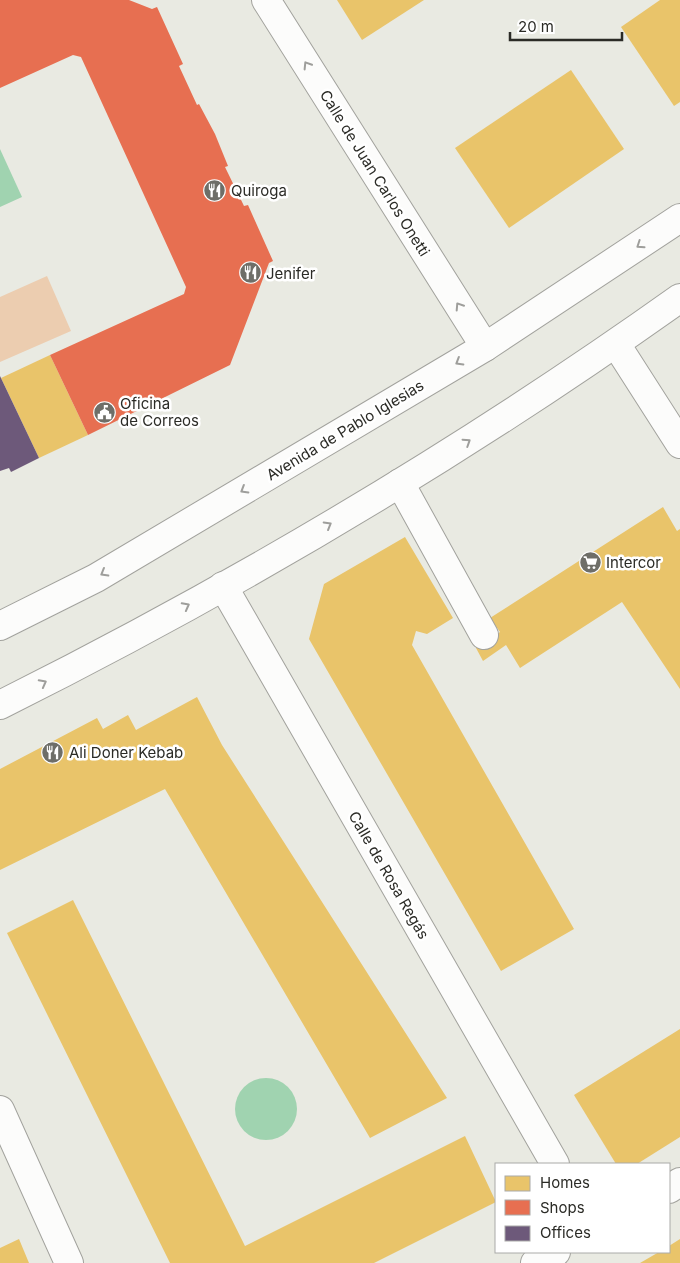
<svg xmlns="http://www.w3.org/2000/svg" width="680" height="1263" font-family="Inter,sans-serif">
  <rect width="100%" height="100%" fill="#e9eae2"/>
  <!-- green -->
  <polygon fill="#eccdb0" points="47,276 71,331 0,362 0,297"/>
  <!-- water -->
  <g fill="#a0d3b0">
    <polygon points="0,149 22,197 0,207"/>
    <circle cx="266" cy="1109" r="31"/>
  </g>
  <!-- homes -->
  <g fill="#e9c46a">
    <polygon points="337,0 424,0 362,40"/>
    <polygon points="660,0 680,0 680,102 674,106 621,27"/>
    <polygon points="571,70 624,149 509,228 455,148"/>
    <polygon points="50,355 88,435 39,458 1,378"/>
    <polygon points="663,507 677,531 680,529 680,689 622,602 520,668 506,645 483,661 476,648 500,632 490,618"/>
    <polygon points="405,537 453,618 427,634 416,631 412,645 574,929 501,971 309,639 324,584"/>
    <polygon points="197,697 222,745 447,1098 370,1138 165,789 0,870 0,769 97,718 103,729 128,715 136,730"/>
    <polygon points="73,900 245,1246 465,1136 496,1202 374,1263 170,1263 7,933"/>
    <polygon points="680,1029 680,1137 637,1164 616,1164 574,1095"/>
    <polygon points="19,1239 29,1263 0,1263 0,1248"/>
    <polygon points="680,1239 680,1263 640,1263 659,1252 669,1252 669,1246"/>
  </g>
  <!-- shops -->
  <polygon fill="#e76f51" points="0,0 129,0 152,9 157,7 183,64 179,66 197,105 199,104 215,134 228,166 225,167 244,206 248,205 273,261 269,263 230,365 88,435 50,355 184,294 186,287 81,57 73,55 0,88"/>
  <!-- offices -->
  <polygon fill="#6d597a" points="0,376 39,458 11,472 9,468 0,471"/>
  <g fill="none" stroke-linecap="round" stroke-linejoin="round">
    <defs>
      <g id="minor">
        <polyline points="266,0 485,347"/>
        <polyline points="616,344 680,444"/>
        <polyline points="400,483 484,635"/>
        <polyline points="223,586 555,1164"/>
        <polyline points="0,626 96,578 485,347 680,218"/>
        <path d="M0 705C236 587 465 451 680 298"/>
        <polyline points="0,1110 69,1263"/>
        <polyline points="669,1189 680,1182"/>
        <polyline points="535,1263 556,1252"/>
      </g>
    </defs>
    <!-- minor casing -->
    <use href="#minor" stroke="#a2a29d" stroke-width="30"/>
    <!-- minor -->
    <use href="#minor" stroke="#fcfcfb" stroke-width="28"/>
  </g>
  <!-- one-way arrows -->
  <defs><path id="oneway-chevron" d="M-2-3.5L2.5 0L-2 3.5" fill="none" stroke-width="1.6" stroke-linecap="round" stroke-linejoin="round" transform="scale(1.25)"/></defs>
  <g stroke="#9e9e9b">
    <use href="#oneway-chevron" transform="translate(307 65) rotate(-122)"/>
    <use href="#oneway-chevron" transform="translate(640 245) rotate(146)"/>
    <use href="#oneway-chevron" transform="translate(459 306) rotate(-123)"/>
    <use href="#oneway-chevron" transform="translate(459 362) rotate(149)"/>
    <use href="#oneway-chevron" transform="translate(467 442) rotate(-33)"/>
    <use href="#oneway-chevron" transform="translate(244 490) rotate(149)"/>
    <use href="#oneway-chevron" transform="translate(328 525) rotate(-30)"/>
    <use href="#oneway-chevron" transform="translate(104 573) rotate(150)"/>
    <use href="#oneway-chevron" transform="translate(186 606) rotate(-28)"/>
    <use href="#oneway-chevron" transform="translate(43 683) rotate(-28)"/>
  </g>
  <!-- icons -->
  <defs>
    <symbol id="restaurant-disc" viewBox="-11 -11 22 22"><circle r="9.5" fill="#6e6e68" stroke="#fff"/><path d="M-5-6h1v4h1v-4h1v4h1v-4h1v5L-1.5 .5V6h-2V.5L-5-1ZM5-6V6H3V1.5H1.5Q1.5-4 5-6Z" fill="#fff"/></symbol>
    <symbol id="civic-disc" viewBox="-11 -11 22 22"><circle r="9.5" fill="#6e6e68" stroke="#fff"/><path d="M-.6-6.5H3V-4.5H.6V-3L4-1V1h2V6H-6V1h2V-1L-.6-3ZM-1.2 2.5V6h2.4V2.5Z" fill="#fff"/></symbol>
    <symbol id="supermarket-disc" viewBox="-11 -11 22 22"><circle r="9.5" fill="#6e6e68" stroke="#fff"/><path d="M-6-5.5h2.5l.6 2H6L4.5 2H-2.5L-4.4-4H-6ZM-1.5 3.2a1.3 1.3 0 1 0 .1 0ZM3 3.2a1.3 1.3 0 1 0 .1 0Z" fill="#fff"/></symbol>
  </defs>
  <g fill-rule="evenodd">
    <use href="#restaurant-disc" x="202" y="178" width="25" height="25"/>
    <use href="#restaurant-disc" x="238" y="260" width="25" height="25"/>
    <use href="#civic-disc" x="92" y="400" width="25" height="25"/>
    <use href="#supermarket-disc" x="578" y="550" width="25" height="25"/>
    <use href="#restaurant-disc" x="40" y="740" width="25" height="25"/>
  </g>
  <g text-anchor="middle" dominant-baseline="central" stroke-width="5" stroke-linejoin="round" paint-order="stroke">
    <!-- street labels -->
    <g font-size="15" fill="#2b2b26" stroke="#fff">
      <text transform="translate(375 173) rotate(58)">Calle de Juan Carlos Onetti</text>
      <text transform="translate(345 430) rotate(-31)">Avenida de Pablo Iglesias</text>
      <text transform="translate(389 875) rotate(60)">Calle de Rosa Regás</text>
    </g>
    <!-- poi labels -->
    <g font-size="15" fill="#2b2b26" stroke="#fff" text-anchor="start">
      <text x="231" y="190">Quiroga</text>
      <text x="266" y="273">Jenifer</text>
      <text x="120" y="403">Oficina<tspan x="120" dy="17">de Correos</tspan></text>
      <text x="606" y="562">Intercor</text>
      <text x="69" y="752">Ali Doner Kebab</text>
    </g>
  </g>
  <!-- legend -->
  <rect x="495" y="1163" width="175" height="90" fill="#ffffff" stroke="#aaaaa8"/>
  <rect x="505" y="1176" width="25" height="15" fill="#e9c46a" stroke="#aaaaa8"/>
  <text x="540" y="1188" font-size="15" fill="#2b2b26">Homes</text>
  <rect x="505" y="1200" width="25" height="15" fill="#e76f51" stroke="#aaaaa8"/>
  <text x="540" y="1213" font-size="15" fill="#2b2b26">Shops</text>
  <rect x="505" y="1226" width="25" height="15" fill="#6d597a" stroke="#aaaaa8"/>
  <text x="540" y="1238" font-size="15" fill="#2b2b26">Offices</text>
  <!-- scale -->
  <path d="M510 32v8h112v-8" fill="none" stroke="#2b2b26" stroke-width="2.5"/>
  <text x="518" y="32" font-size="15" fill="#2b2b26" stroke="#ffffff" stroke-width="4" paint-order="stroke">20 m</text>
</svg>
